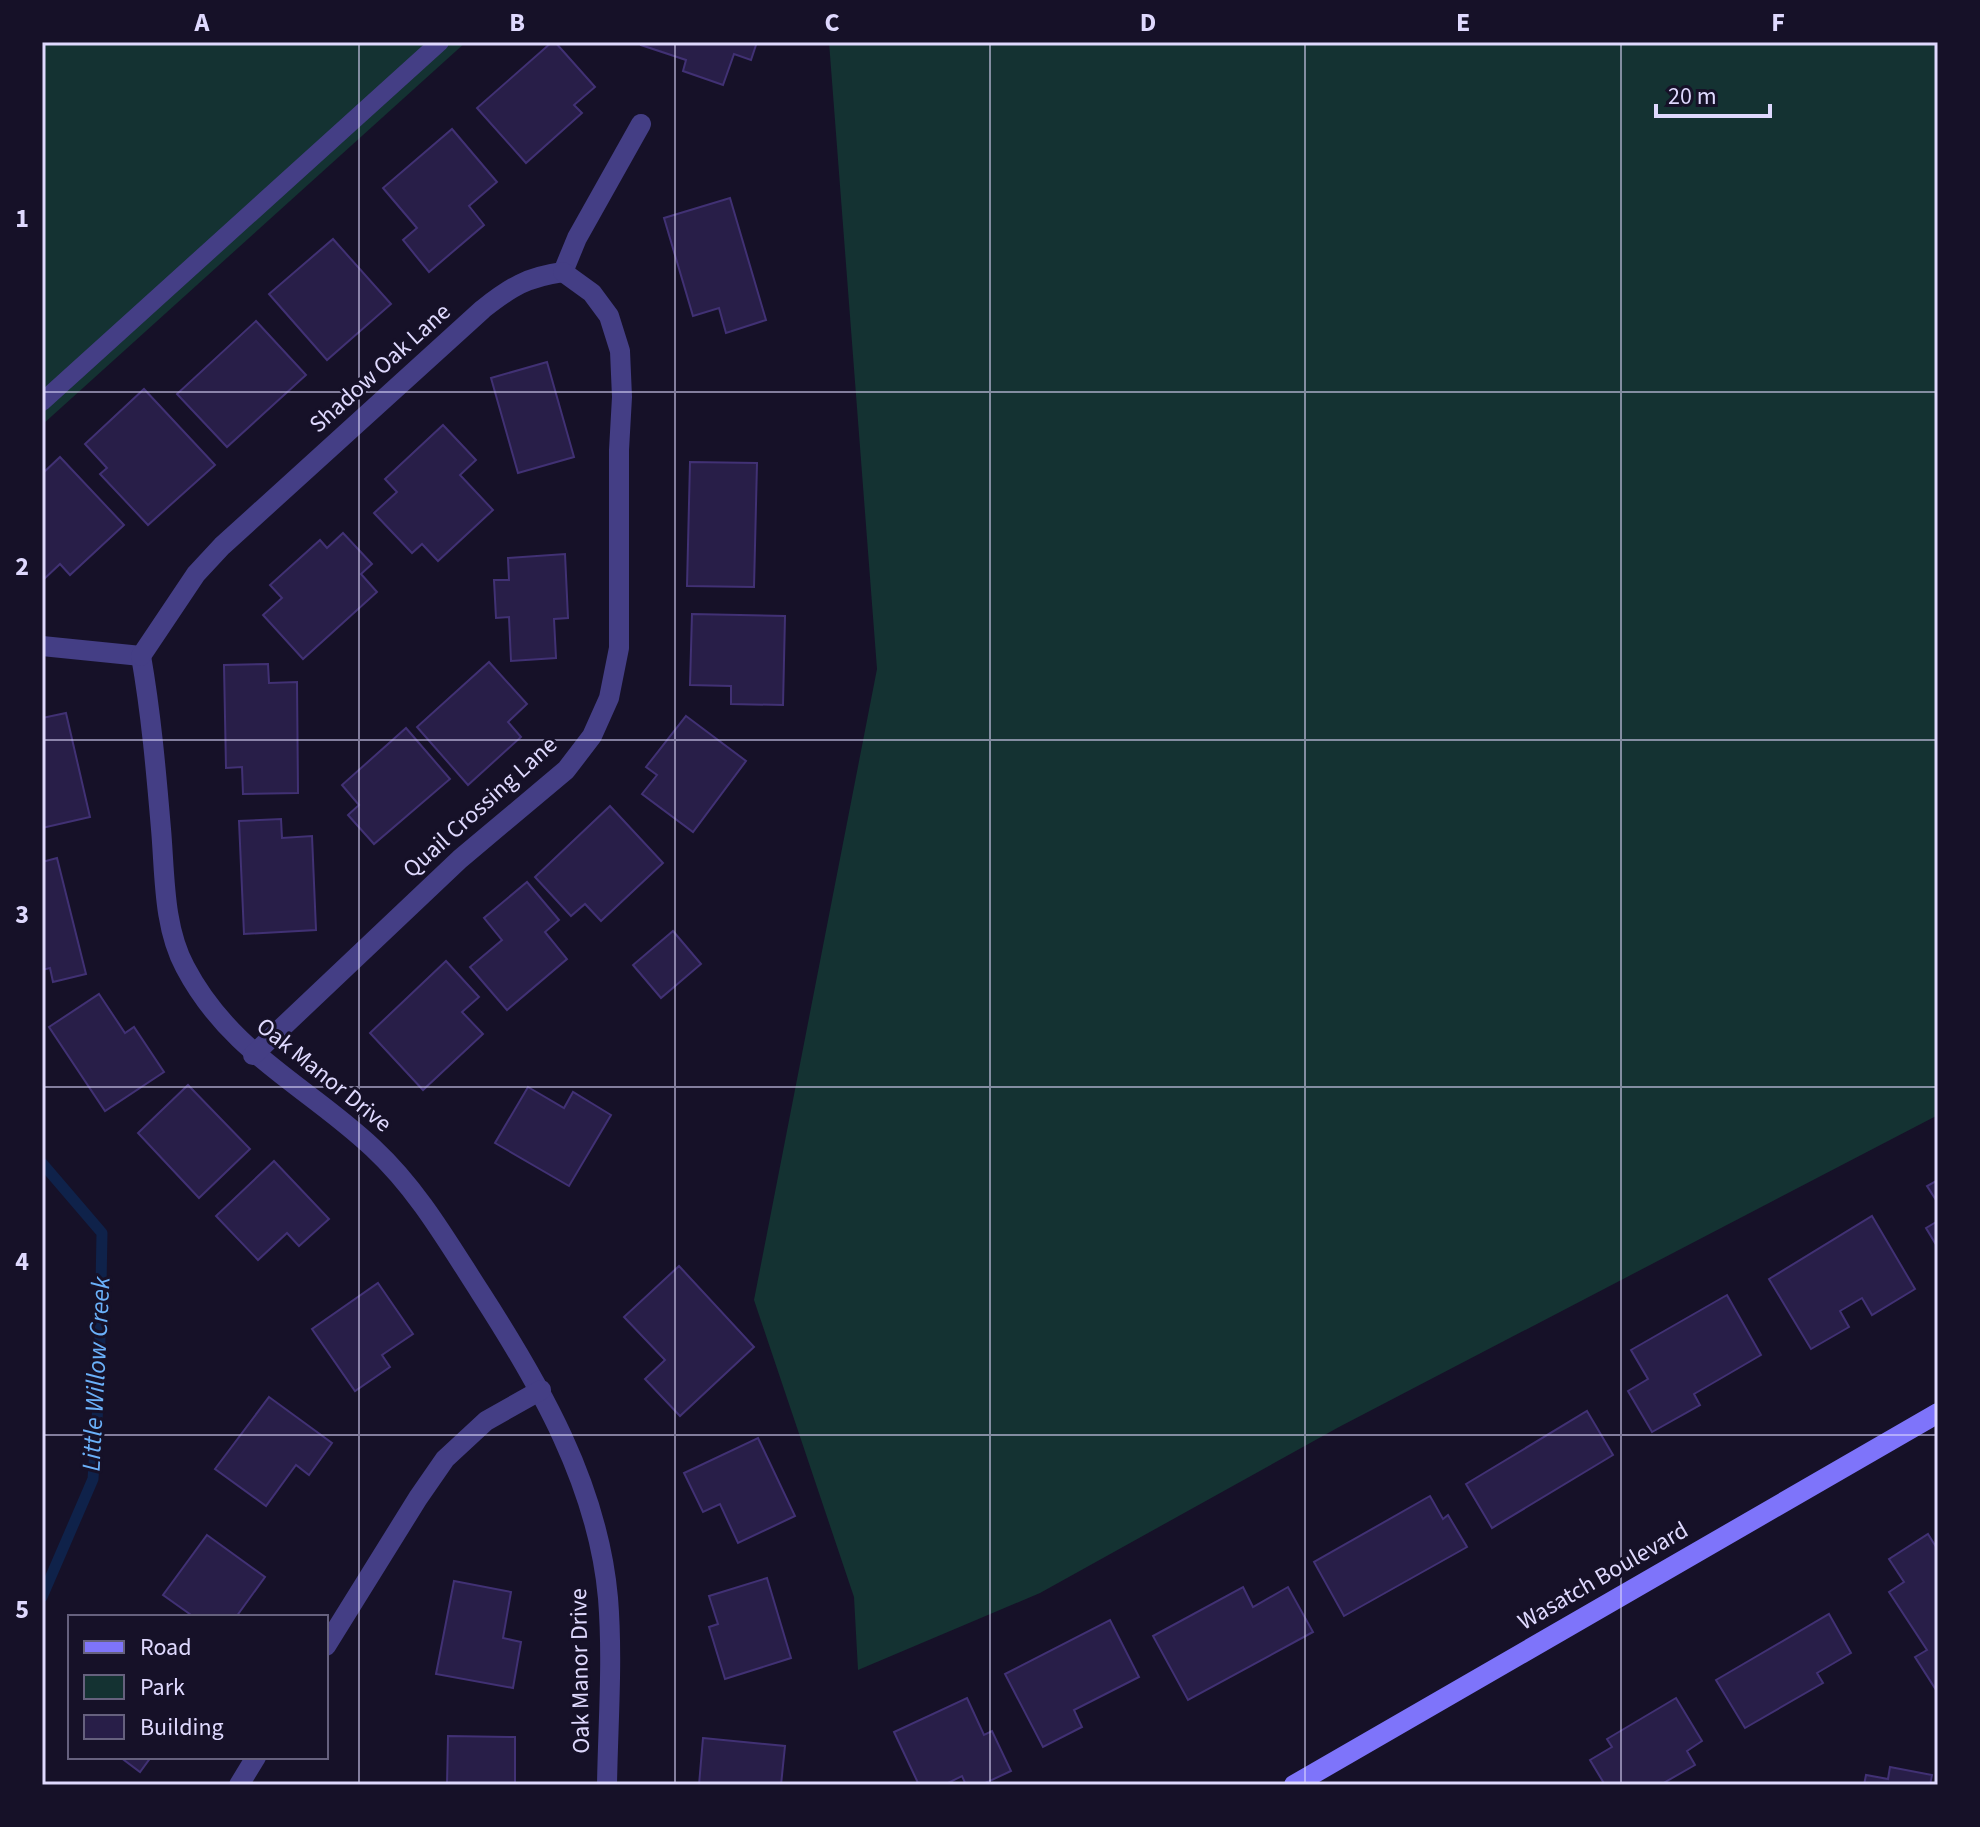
<svg xmlns="http://www.w3.org/2000/svg" width="1980" height="1827" font-family="'Source Sans 3',sans-serif">
  <rect width="100%" height="100%" fill="#161128"/>
  <!-- green -->
  <g fill="#143232">
    <polygon points="42,42 466,42 42,425"/>
    <polygon points="829,42 1938,42 1938,1115 1339,1427 1040,1593 858,1670 854,1597 754,1300 877,669"/>
  </g>
  <g fill="none" stroke-linecap="round" stroke-linejoin="round">
    <!-- stream -->
    <polyline stroke="#0f224a" stroke-width="11" points="42,1163 102,1233 99,1390 93,1479 42,1597"/>
  </g>
  <!-- building -->
  <g fill="#281e48" stroke="#413174" stroke-width="2">
    <polygon points="552,42 555,42 595,87 574,105 582,113 526,163 477,108"/>
    <polygon points="642,42 757,42 751,60 734,54 723,85 683,71 686,60 641,45"/>
    <polygon points="452,129 497,182 469,206 484,225 429,272 403,240 417,228 383,188"/>
    <polygon points="730,198 766,320 726,333 719,308 693,316 664,218"/>
    <polygon points="333,239 391,304 327,360 269,294"/>
    <polygon points="256,321 306,375 227,447 177,394"/>
    <polygon points="547,362 574,457 518,473 491,378"/>
    <polygon points="144,389 215,465 148,525 100,474 107,468 85,444"/>
    <polygon points="443,425 476,460 460,475 493,510 438,561 422,544 412,553 374,513 397,492 385,479"/>
    <polygon points="60,457 124,525 70,575 60,564 42,581 42,474"/>
    <polygon points="690,462 757,463 754,587 687,586"/>
    <polygon points="343,533 372,564 361,574 377,592 303,659 263,615 282,598 270,585 320,540 327,548"/>
    <polygon points="565,554 568,618 554,619 556,658 511,661 509,617 496,618 494,580 509,580 508,558"/>
    <polygon points="692,614 785,616 783,705 731,704 731,686 690,685"/>
    <polygon points="489,662 527,704 508,722 521,737 468,785 417,727"/>
    <polygon points="268,664 269,683 297,682 298,793 243,794 242,767 226,768 224,665"/>
    <polygon points="66,713 90,817 42,828 42,718"/>
    <polygon points="686,716 746,761 693,832 642,794 657,775 646,767"/>
    <polygon points="406,728 450,779 374,844 348,815 359,805 342,785"/>
    <polygon points="610,806 663,863 601,921 585,904 571,916 535,877"/>
    <polygon points="281,819 282,838 312,836 316,930 244,934 239,821"/>
    <polygon points="57,858 86,974 53,982 50,968 42,970 42,862"/>
    <polygon points="527,882 559,920 545,932 567,959 507,1010 470,967 502,940 484,918"/>
    <polygon points="673,931 701,964 661,998 633,965"/>
    <polygon points="446,961 479,997 462,1012 483,1034 423,1090 370,1033"/>
    <polygon points="99,994 125,1033 134,1027 164,1072 105,1111 49,1027"/>
    <polygon points="188,1085 250,1149 199,1198 138,1133"/>
    <polygon points="528,1087 564,1108 573,1092 611,1115 569,1186 495,1143"/>
    <polygon points="274,1161 329,1219 299,1246 287,1233 258,1260 216,1216"/>
    <polygon points="1938,1180 1938,1203 1927,1186"/>
    <polygon points="1872,1216 1915,1289 1872,1315 1862,1298 1840,1311 1849,1327 1811,1349 1769,1279"/>
    <polygon points="1938,1221 1938,1248 1926,1228"/>
    <polygon points="679,1266 754,1347 680,1416 645,1379 665,1360 624,1317"/>
    <polygon points="378,1283 413,1334 382,1355 390,1367 355,1391 312,1329"/>
    <polygon points="1727,1295 1761,1355 1694,1394 1700,1405 1652,1432 1628,1391 1648,1379 1631,1350"/>
    <polygon points="269,1397 332,1443 309,1475 296,1465 266,1506 215,1469"/>
    <polygon points="1587,1411 1613,1455 1492,1528 1466,1484"/>
    <polygon points="758,1438 795,1516 738,1543 720,1504 703,1512 684,1473"/>
    <polygon points="1430,1496 1443,1519 1448,1515 1467,1547 1344,1616 1314,1562"/>
    <polygon points="1928,1534 1938,1550 1938,1693 1915,1657 1927,1650 1889,1592 1904,1582 1889,1559"/>
    <polygon points="207,1535 265,1577 236,1617 194,1617 163,1595"/>
    <polygon points="767,1578 791,1658 725,1679 709,1627 718,1624 709,1596"/>
    <polygon points="454,1581 511,1592 503,1638 521,1642 513,1688 436,1674"/>
    <polygon points="1243,1587 1253,1607 1288,1587 1313,1632 1188,1700 1153,1636"/>
    <polygon points="1829,1614 1851,1653 1817,1673 1823,1683 1745,1728 1716,1680"/>
    <polygon points="1110,1620 1139,1677 1074,1710 1082,1727 1043,1747 1005,1674"/>
    <polygon points="967,1698 984,1735 992,1731 1011,1771 981,1785 966,1785 962,1776 944,1785 919,1785 894,1732"/>
    <polygon points="1676,1698 1702,1741 1687,1751 1695,1765 1660,1785 1605,1785 1590,1760 1612,1747 1607,1739"/>
    <polygon points="448,1736 515,1737 515,1785 447,1785"/>
    <polygon points="703,1738 785,1746 781,1785 699,1785"/>
    <polygon points="120,1757 151,1757 140,1772"/>
    <polygon points="1890,1767 1932,1775 1930,1785 1864,1785 1866,1775 1888,1779"/>
  </g>
  <g fill="none" stroke-linecap="round" stroke-linejoin="round">
    <!-- lane -->
    <polyline stroke="#443e85" stroke-width="18" points="42,402 440,42"/>
    <!-- street -->
    <g stroke="#443e85" stroke-width="20">
      <polyline points="42,646 141,656"/>
      <path d="M141 656C151 713 156 770 161 829 165 874 163 926 185 967 230 1053 306 1085 373 1148 418 1190 447 1241 480 1292 540 1385 598 1485 608 1598 613 1660 608 1723 607 1785"/>
      <path d="M141 656 196 574 222 546 483 309C511 287 527 277 563 272L577 238 641 124"/>
      <polyline points="253,1055 460,859 566,770 592,736 609,698 619,648 619,450 622,397 620,351 609,316 592,293 563,272"/>
      <polyline points="326,1646 418,1498 445,1459 486,1421 541,1390"/>
      <polyline points="239,1785 256,1757"/>
    </g>
    <!-- secondary -->
    <polyline stroke="#7e74fa" stroke-width="20" points="1294,1785 1938,1413"/>
  </g>
  <!-- grid -->
  <path fill="none" stroke="#dfd9fe" stroke-width="2" stroke-opacity="0.55" d="M359 42V1785M675 42V1785M990 42V1785M1305 42V1785M1621 42V1785M42 392H1938M42 740H1938M42 1087H1938M42 1435H1938"/>
  <g text-anchor="middle" dominant-baseline="central" stroke-width="6" stroke-linejoin="round" paint-order="stroke">
    <!-- street labels -->
    <g font-size="24" fill="#dfd9fe" stroke="#161128">
      <text transform="translate(380 368) rotate(-42)">Shadow Oak Lane</text>
      <text transform="translate(480 807) rotate(-42)">Quail Crossing Lane</text>
      <text transform="translate(324 1075) rotate(39)">Oak Manor Drive</text>
      <text transform="translate(1603 1576) rotate(-30)">Wasatch Boulevard</text>
      <text transform="translate(580 1671) rotate(-91)">Oak Manor Drive</text>
    </g>
    <!-- water labels -->
    <g font-size="26" font-style="italic" fill="#6bb1fa" stroke="#161128">
      <text transform="translate(96 1374) rotate(-87)">Little Willow Creek</text>
    </g>
  </g>
  <!-- border -->
  <rect width="1980" height="1827" fill="none" stroke="#161128" stroke-width="88"/>
  <!-- legend -->
  <rect x="68" y="1615" width="260" height="144" fill="#161128" stroke="#66617e" stroke-width="2"/>
  <rect x="84" y="1641" width="40" height="12" fill="#7e74fa" stroke="#66617e" stroke-width="2"/>
  <text x="140" y="1655" font-size="24" fill="#dfd9fe">Road</text>
  <rect x="84" y="1675" width="40" height="24" fill="#143232" stroke="#66617e" stroke-width="2"/>
  <text x="140" y="1695" font-size="24" fill="#dfd9fe">Park</text>
  <rect x="84" y="1715" width="40" height="24" fill="#281e48" stroke="#66617e" stroke-width="2"/>
  <text x="140" y="1735" font-size="24" fill="#dfd9fe">Building</text>
  <!-- scale -->
  <path d="M1656 104v12h114v-12" fill="none" stroke="#dfd9fe" stroke-width="4"/>
  <text x="1668" y="104" font-size="24" fill="#dfd9fe" stroke="#161128" stroke-width="6" paint-order="stroke">20 m</text>
  <rect x="44" y="44" width="1892" height="1739" fill="none" stroke="#dfd9fe" stroke-width="3"/>
  <g font-size="26" text-anchor="middle" font-weight="bold" fill="#dfd9fe">
    <text x="202" y="31">A</text>
    <text x="517" y="31">B</text>
    <text x="832" y="31">C</text>
    <text x="1148" y="31">D</text>
    <text x="1463" y="31">E</text>
    <text x="1778" y="31">F</text>
    <text x="22" y="227">1</text>
    <text x="22" y="575">2</text>
    <text x="22" y="923">3</text>
    <text x="22" y="1270">4</text>
    <text x="22" y="1618">5</text>
  </g>
</svg>
